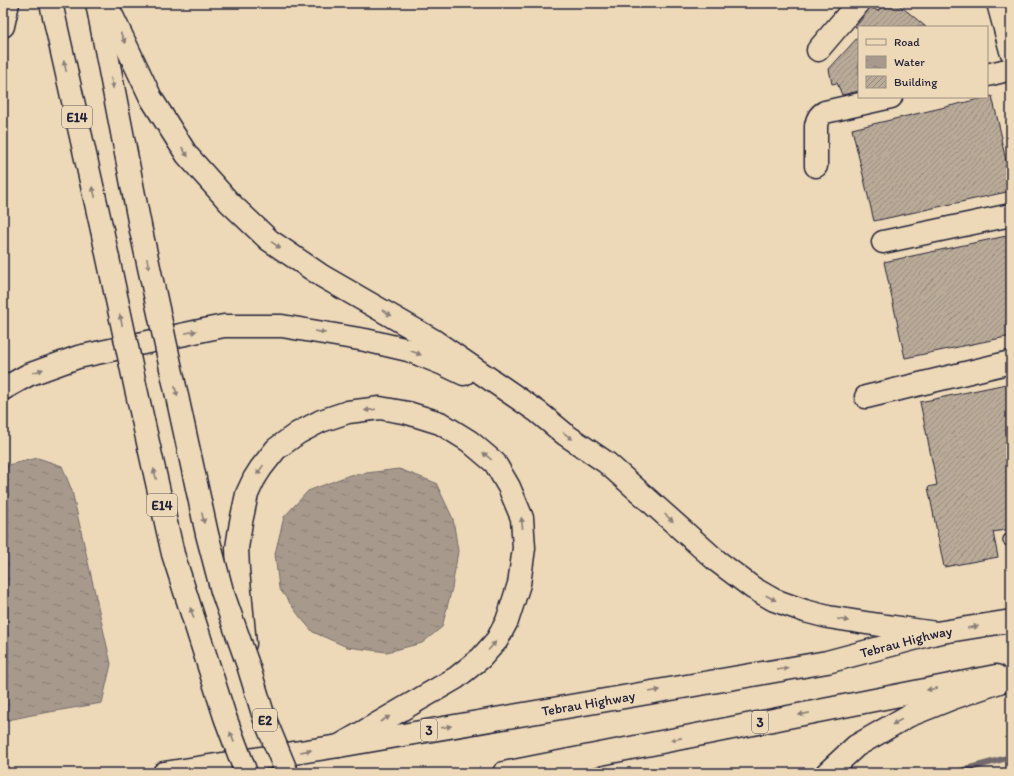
<svg xmlns="http://www.w3.org/2000/svg" width="1014" height="776" font-family="Itim,sans-serif">
  <defs>
    <pattern id="water-ripples" width="26" height="14" patternUnits="userSpaceOnUse"><rect width="26" height="14" fill="#a79a8d"/><path d="M2 4q2-2 4 0t4 0M15 11q2-2 4 0t4 0" fill="none" stroke="#887d74"/></pattern>
    <pattern id="building-hatch" width="6" height="6" patternUnits="userSpaceOnUse"><rect width="6" height="6" fill="#baab98"/><path d="M-1 1l2-2M0 6l6-6M5 7l2-2" fill="none" stroke="#978b7d"/></pattern>
  </defs>
  <rect width="100%" height="100%" fill="#edd9b7"/>
  <filter id="ink" filterUnits="userSpaceOnUse"><feTurbulence type="fractalNoise" baseFrequency=".025" numOctaves="2"/><feDisplacementMap in="SourceGraphic" scale="8" xChannelSelector="R" yChannelSelector="G"/><feConvolveMatrix kernelMatrix="1 2 1 2 8 2 1 2 1" color-interpolation-filters="sRGB"/></filter>
  <g filter="url(#ink)">
    <!-- water -->
    <g fill="url(#water-ripples)" stroke="#726a6c">
      <polygon points="38,458 62,466 72,491 111,664 102,703 32,715 3,721 3,466"/>
      <polygon points="399,469 436,483 453,519 458,551 452,588 442,627 422,643 387,652 347,647 313,632 300,617 279,588 275,554 284,517 308,491 350,475"/>
    </g>
    <g fill="none" stroke-linecap="round" stroke-linejoin="round">
      <!-- stream -->
      <polyline stroke="#726a6c" stroke-width="6" points="957,773 966,769 1011,757"/>
    </g>
    <!-- building -->
    <g fill="url(#building-hatch)" stroke="#22223b">
      <polygon points="885,3 897,3 926,27 855,27 868,11 870,7 878,11"/>
      <polygon points="859,36 859,91 842,95 837,83 832,84 829,69"/>
      <polygon points="992,96 1002,138 1001,139 1011,182 1011,191 874,221 852,129"/>
      <polygon points="1011,235 1011,336 905,358 884,262"/>
      <polygon points="1011,383 1011,529 993,532 998,557 944,567 928,487 937,485 920,402"/>
    </g>
    <g fill="none" stroke-linecap="round" stroke-linejoin="round">
      <defs>
        <polyline id="service" points="1009,540 1011,540"/>
        <g id="minor">
          <polyline points="998,3 1011,51"/>
          <polyline points="818,50 858,3"/>
          <polyline points="987,75 1011,69"/>
          <path d="M816 166V126C817 119 819 115 825 112L891 97"/>
          <polyline points="883,242 1011,215"/>
          <polyline points="866,397 1011,362"/>
        </g>
        <g id="trunk">
          <path id="s1" d="M164 773 339 746 827 662 936 633 1011 621"/>
          <polyline points="504,773 996,676"/>
        </g>
        <g id="motorway">
          <polyline points="51,3 102,230"/>
          <polyline points="97,3 140,226"/>
          <polyline points="106,3 151,98 187,155 229,202 269,240 322,276 433,340 538,412 566,435 607,463 717,561 753,588 774,600 805,611 828,617 866,623 936,633"/>
          <polyline points="3,26 8,3"/>
          <polyline points="3,389 28,375 78,357 204,330 224,326 282,326 365,340 408,350 443,364 464,374"/>
          <polyline points="245,644 238,570 237,548 241,522 247,494 254,479 261,468 276,449 298,433 321,421 348,412 380,408 408,413 440,423 469,441 495,463 509,487 522,518 524,548 519,584 507,621 497,640 481,658 456,678 339,746"/>
          <polyline points="510,772 525,773"/>
          <polyline points="827,773 856,746 908,716 953,698 1011,678"/>
        </g>
      </defs>
      <!-- service casing -->
      <use href="#service" stroke="#22223b" stroke-width="14"/>
      <!-- minor casing -->
      <use href="#minor" stroke="#22223b" stroke-width="25"/>
      <!-- trunk casing -->
      <use href="#trunk" stroke="#22223b" stroke-width="25"/>
      <!-- motorway casing -->
      <use href="#motorway" stroke="#22223b" stroke-width="25"/>
      <!-- service -->
      <use href="#service" stroke="#edd9b7" stroke-width="11"/>
      <!-- minor -->
      <use href="#minor" stroke="#edd9b7" stroke-width="22"/>
      <!-- trunk -->
      <use href="#trunk" stroke="#edd9b7" stroke-width="22"/>
      <!-- motorway -->
      <use href="#motorway" stroke="#edd9b7" stroke-width="22"/>
      <defs>
        <g id="motorway-bridge">
          <polyline points="140,226 207,534 222,591 248,665 264,717 287,773"/>
          <polyline points="102,230 136,389 173,554 225,717 246,773"/>
        </g>
      </defs>
      <!-- motorway-bridge casing -->
      <use href="#motorway-bridge" stroke="#22223b" stroke-width="25" stroke-linecap="butt"/>
      <!-- motorway-bridge -->
      <use href="#motorway-bridge" stroke="#edd9b7" stroke-width="22"/>
    </g>
    <!-- one-way arrows -->
    <defs><path id="oneway-solid" d="M-6-.8H1V-3.2L6.5 0L1 3.2V.8H-6Z"/></defs>
    <g fill="#887e79">
      <use href="#oneway-solid" transform="translate(123 38) rotate(65)"/>
      <use href="#oneway-solid" transform="translate(65 66) rotate(-103)"/>
      <use href="#oneway-solid" transform="translate(112 83) rotate(79)"/>
      <use href="#oneway-solid" transform="translate(185 152) rotate(56)"/>
      <use href="#oneway-solid" transform="translate(94 192) rotate(-103)"/>
      <use href="#oneway-solid" transform="translate(276 245) rotate(34)"/>
      <use href="#oneway-solid" transform="translate(148 264) rotate(78)"/>
      <use href="#oneway-solid" transform="translate(387 313) rotate(31)"/>
      <use href="#oneway-solid" transform="translate(121 320) rotate(-102)"/>
      <use href="#oneway-solid" transform="translate(191 332) rotate(-12)"/>
      <use href="#oneway-solid" transform="translate(320 332) rotate(9)"/>
      <use href="#oneway-solid" transform="translate(416 353) rotate(21)"/>
      <use href="#oneway-solid" transform="translate(38 371) rotate(-20)"/>
      <use href="#oneway-solid" transform="translate(176 391) rotate(78)"/>
      <use href="#oneway-solid" transform="translate(370 410) rotate(173)"/>
      <use href="#oneway-solid" transform="translate(568 436) rotate(36)"/>
      <use href="#oneway-solid" transform="translate(487 456) rotate(-140)"/>
      <use href="#oneway-solid" transform="translate(260 470) rotate(125)"/>
      <use href="#oneway-solid" transform="translate(155 474) rotate(-103)"/>
      <use href="#oneway-solid" transform="translate(203 518) rotate(78)"/>
      <use href="#oneway-solid" transform="translate(669 518) rotate(42)"/>
      <use href="#oneway-solid" transform="translate(522 523) rotate(-96)"/>
      <use href="#oneway-solid" transform="translate(771 598) rotate(28)"/>
      <use href="#oneway-solid" transform="translate(192 613) rotate(-108)"/>
      <use href="#oneway-solid" transform="translate(843 620) rotate(10)"/>
      <use href="#oneway-solid" transform="translate(973 627) rotate(-9)"/>
      <use href="#oneway-solid" transform="translate(492 646) rotate(-49)"/>
      <use href="#oneway-solid" transform="translate(783 669) rotate(-10)"/>
      <use href="#oneway-solid" transform="translate(932 689) rotate(169)"/>
      <use href="#oneway-solid" transform="translate(655 691) rotate(-10)"/>
      <use href="#oneway-solid" transform="translate(804 714) rotate(169)"/>
      <use href="#oneway-solid" transform="translate(385 719) rotate(-30)"/>
      <use href="#oneway-solid" transform="translate(897 722) rotate(150)"/>
      <use href="#oneway-solid" transform="translate(446 727) rotate(-10)"/>
      <use href="#oneway-solid" transform="translate(232 737) rotate(-111)"/>
      <use href="#oneway-solid" transform="translate(676 739) rotate(169)"/>
      <use href="#oneway-solid" transform="translate(306 751) rotate(-9)"/>
    </g>
  </g>
  <g text-anchor="middle" dominant-baseline="central" stroke-width="4" stroke-linejoin="round" paint-order="stroke">
    <!-- shield labels -->
    <g fill="#edd9b7" stroke="#5f5960" stroke-width="1">
      <rect x="62" y="106" width="30" height="22" rx="3"/>
      <rect x="147" y="494" width="30" height="22" rx="3"/>
      <rect x="253" y="709" width="24" height="22" rx="3"/>
      <rect x="752" y="711" width="16" height="22" rx="3"/>
      <rect x="421" y="719" width="16" height="22" rx="3"/>
    </g>
    <g font-size="13" font-weight="bold" fill="#22223b">
      <text x="77" y="117">E14</text>
      <text x="162" y="505">E14</text>
      <text x="265" y="720">E2</text>
      <text x="760" y="722">3</text>
      <text x="429" y="730">3</text>
    </g>
    <!-- street labels -->
    <g font-size="14" fill="#22223b" stroke="#edd9b7">
      <text stroke="none"><textPath href="#s1" startOffset="754">Tebrau Highway</textPath></text>
      <text stroke="none"><textPath href="#s1" startOffset="430">Tebrau Highway</textPath></text>
    </g>
  </g>
  <!-- margin -->
  <rect width="1014" height="776" fill="none" stroke="#edd9b7" stroke-width="16"/>
  <rect x="8" y="8" width="998" height="760" fill="none" stroke="#22223b" stroke-width="1.5" filter="url(#ink)"/>
  <!-- legend -->
  <rect x="858" y="26" width="130" height="72" fill="#edd9b7" stroke="#9c9085"/>
  <rect x="866" y="39" width="20" height="6" fill="#edd9b7" stroke="#9c9085"/>
  <text x="894" y="46" font-size="12" fill="#22223b">Road</text>
  <rect x="866" y="56" width="20" height="12" fill="url(#water-ripples)" stroke="#9c9085"/>
  <text x="894" y="66" font-size="12" fill="#22223b">Water</text>
  <rect x="866" y="76" width="20" height="12" fill="url(#building-hatch)" stroke="#9c9085"/>
  <text x="894" y="86" font-size="12" fill="#22223b">Building</text>
</svg>
